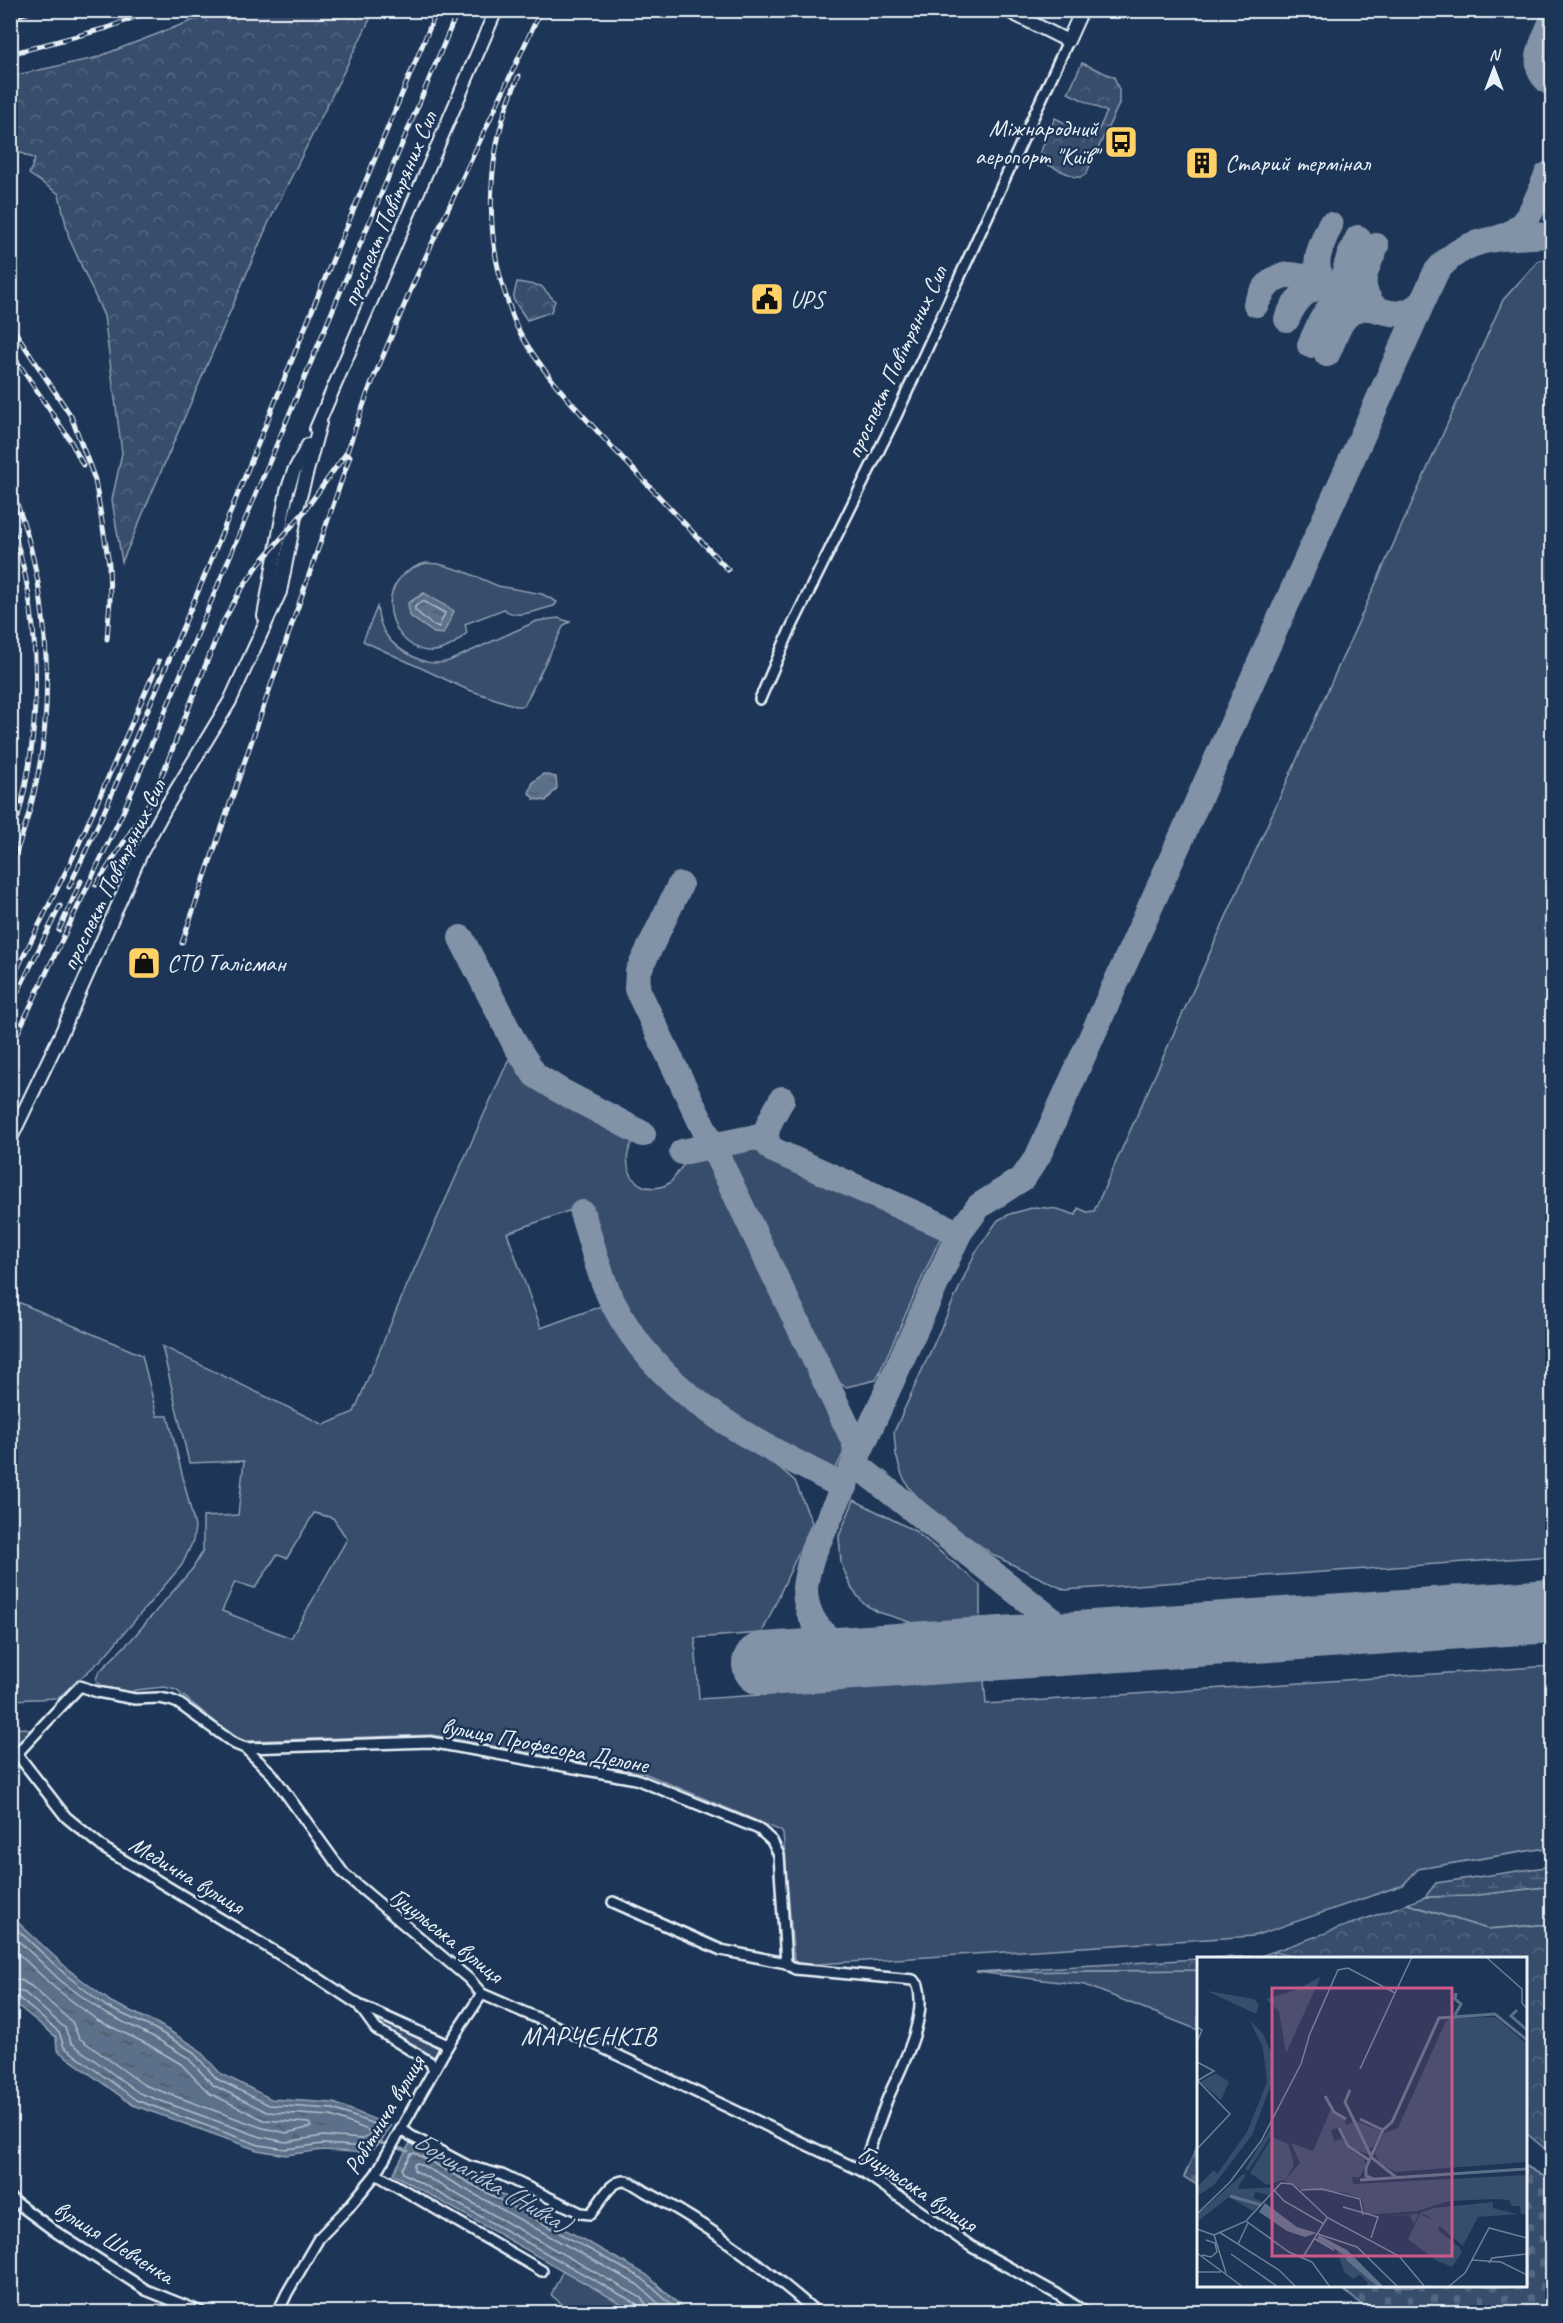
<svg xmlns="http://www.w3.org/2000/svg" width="1563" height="2323" font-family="Caveat,sans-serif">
  <defs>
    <pattern id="forest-crowns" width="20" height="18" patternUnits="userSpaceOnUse" patternTransform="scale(1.5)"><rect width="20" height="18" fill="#374d6c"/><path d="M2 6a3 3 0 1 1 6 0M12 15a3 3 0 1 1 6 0" fill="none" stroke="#546782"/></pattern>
    <pattern id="wetland-marsh" width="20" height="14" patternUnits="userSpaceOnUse" patternTransform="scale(1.5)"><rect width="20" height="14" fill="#374d6c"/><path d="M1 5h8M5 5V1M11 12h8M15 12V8" fill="none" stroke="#546782"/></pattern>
    <pattern id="cemetery-stones" width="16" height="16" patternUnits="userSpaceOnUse" patternTransform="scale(1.5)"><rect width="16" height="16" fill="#374d6c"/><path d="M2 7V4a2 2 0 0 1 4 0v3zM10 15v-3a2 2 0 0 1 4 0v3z" fill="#546782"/></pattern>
    <pattern id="water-ripples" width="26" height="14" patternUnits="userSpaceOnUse" patternTransform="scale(1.5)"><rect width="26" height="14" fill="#5d7089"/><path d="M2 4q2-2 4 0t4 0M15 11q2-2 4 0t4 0" fill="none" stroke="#505a66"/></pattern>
  </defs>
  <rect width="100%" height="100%" fill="#1d3557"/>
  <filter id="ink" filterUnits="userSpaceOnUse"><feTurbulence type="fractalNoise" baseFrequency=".0167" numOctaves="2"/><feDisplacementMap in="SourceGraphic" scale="12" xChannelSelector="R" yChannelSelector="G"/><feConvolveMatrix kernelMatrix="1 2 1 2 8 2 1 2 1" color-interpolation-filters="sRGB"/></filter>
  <g filter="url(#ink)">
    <!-- green -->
    <g fill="#374d6c" stroke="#909fb2" stroke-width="1.5" fill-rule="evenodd">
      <polygon points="1552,259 1552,1556 1065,1590 995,1556 930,1510 910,1489 902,1475 896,1455 894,1432 975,1253 998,1220 1010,1214 1035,1207 1057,1209 1076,1215 1078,1208 1087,1212 1094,1211 1503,300 1539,260"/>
      <path d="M426 563 439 564 463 571 498 586 542 594 557 602 554 606C539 609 517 621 504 609L465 624 467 633C461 638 455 644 448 647 398 671 359 581 426 563Z"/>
      <path d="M377 607C380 632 390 645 412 656 425 663 434 665 449 661L537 621 558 618 570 622 564 625 524 706H516L466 689 363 641Z"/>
      <path d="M513 1050 532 1079 556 1095 637 1137C617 1156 630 1194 660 1187 676 1184 676 1169 687 1162 693 1159 700 1158 705 1156L846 1448 835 1470C740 1425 658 1386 614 1282 603 1257 596 1230 588 1204L507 1233 541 1328 604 1305 630 1347 651 1373 678 1399 712 1425 766 1456 795 1481 812 1523 762 1633 695 1638 699 1699 984 1680 986 1704 1552 1666V1847L1418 1869 1403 1885 1254 1936 802 1965 794 1961 783 1834 781 1831 644 1773 432 1735 245 1741 230 1734 176 1690 164 1687 136 1690 126 1694 110 1691 97 1683 96 1679 99 1672 131 1640 193 1568 203 1551V1517L238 1515 244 1461 189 1463 162 1346 324 1425 354 1412 404 1292ZM314 1513 333 1518 347 1539 291 1638 222 1611 235 1582 255 1588 277 1555 287 1558Z"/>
      <polygon points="747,1146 942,1234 876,1380 846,1387 837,1382 726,1151"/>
      <polygon points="11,1299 142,1355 157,1416 168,1416 195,1527 193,1541 182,1565 102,1659 58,1698 11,1700"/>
      <polygon points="854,1500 915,1531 980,1585 980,1619 913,1623 878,1612 864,1604 852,1589 841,1563 839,1536"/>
      <polygon points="26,1728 32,1732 11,1755 11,1729"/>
      <polygon points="1552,1886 1552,1924 1487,1929 1407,1904 1425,1897 1470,1896"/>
      <polygon points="1198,1970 1198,2030 1085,1985 976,1972"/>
      <polygon points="563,2270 635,2310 636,2312 572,2312 551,2295"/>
    </g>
    <!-- forest -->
    <g fill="url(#forest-crowns)" stroke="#909fb2" stroke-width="1.5">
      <polygon points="217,11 374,11 268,224 122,562 112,500 122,453 104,316 69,238 59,194 29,174 35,159 11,149 11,76 95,58"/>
      <polygon points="1082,63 1114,77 1119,90 1119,104 1086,174 1081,177 1075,177 1037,160 1055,118 1095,137 1107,112 1068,93"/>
      <polygon points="517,282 541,286 555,301 551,312 527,320 513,299"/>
      <polygon points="1407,1904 1487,1929 1552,1924 1552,2155 1526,2133 1526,1958 1299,1958 1275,1952 1272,1958 1215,1958 1261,1956"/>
      <polygon points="1198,1959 1198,1970 976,1972"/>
      <polygon points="368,2011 436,2044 439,2052 436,2057 430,2058 377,2027"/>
    </g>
    <!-- wetland -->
    <polygon fill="url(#wetland-marsh)" stroke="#909fb2" stroke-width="1.5" points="1552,1866 1552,1886 1470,1896 1425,1897 1436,1883"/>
    <!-- cemetery -->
    <g fill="url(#cemetery-stones)" stroke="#909fb2" stroke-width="1.5">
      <polygon points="1198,2144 1198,2186 1184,2177"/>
      <polygon points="1526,2166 1552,2181 1552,2312 1370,2312 1339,2286 1526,2286"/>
    </g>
    <!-- water -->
    <g fill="url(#water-ripples)" stroke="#95a4b5" stroke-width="1.5">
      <polygon points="424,593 454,611 443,634 434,633 410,616 408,603"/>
      <polygon points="543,774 556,777 557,788 546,801 534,799 529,793 533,782"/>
      <polygon points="10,1915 69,1970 111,2002 158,2024 196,2047 220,2073 271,2099 334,2103 391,2126 381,2142 369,2153 323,2150 286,2155 257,2150 133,2105 57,2050 56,2037 11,2000"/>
      <polygon points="410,2143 647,2275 687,2312 636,2312 393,2174"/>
    </g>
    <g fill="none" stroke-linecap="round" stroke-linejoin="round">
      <!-- shore -->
      <g stroke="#b0bdcc" stroke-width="1.5">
        <polygon points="423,601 445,613 439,627 431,624 415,610 415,606"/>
        <polyline points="10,1923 66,1975 107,2007 155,2029 192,2051 217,2079 269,2105 333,2109 374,2124 380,2128 381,2131 367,2147 323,2144 286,2149 259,2145 136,2100 64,2047 59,2032 20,1999 10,1995"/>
        <polyline points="10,1933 61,1981 103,2012 152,2036 187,2057 213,2085 267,2112 331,2116 368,2130 370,2134 363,2139 323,2136 286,2142 261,2137 139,2093 71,2043 65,2028 25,1993 10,1988"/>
        <polyline points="10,1946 55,1988 97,2020 147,2044 181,2064 209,2093 264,2120 309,2123 311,2127 287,2133 263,2128 144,2085 79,2038 72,2022 31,1986 20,1980 10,1979"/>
        <polyline points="641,2312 637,2304 403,2173 402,2169 411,2154 415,2153 643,2279 679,2312"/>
        <polyline points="648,2312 647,2305 641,2298 414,2170 414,2164 418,2163 638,2285 668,2312"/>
      </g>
      <!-- stream -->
      <polyline stroke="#95a4b5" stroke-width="3" points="377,2142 408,2151"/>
      <!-- taxiway -->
      <g stroke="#8293a8" stroke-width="26">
        <path d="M1552 21C1543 42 1527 68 1552 84"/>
        <path d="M1330 225C1320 247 1307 271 1331 288"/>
        <path d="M1358 238C1347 262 1335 281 1360 301"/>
        <path d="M1499 238C1529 229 1536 201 1547 175"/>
        <path d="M1256 304C1275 263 1296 273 1331 288"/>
        <path d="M1374 307C1355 284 1366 270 1376 246"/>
        <path d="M1287 319C1295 300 1311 280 1335 290"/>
        <path d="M1310 345C1321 322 1329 290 1363 303"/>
        <path d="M1327 354C1333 343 1336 329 1344 319 1371 289 1389 332 1421 303"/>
        <polyline points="680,885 638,972 637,989 855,1443 856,1459"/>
        <polyline points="461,938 515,1044 535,1075 559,1090 643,1134"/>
        <path d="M782 1099C775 1114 756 1136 773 1150L959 1233"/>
        <polyline points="682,1152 756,1137 766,1133"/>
        <path d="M582 1213C592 1243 599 1276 613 1303 662 1399 753 1440 844 1487"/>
        <polyline points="854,1463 1081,1643"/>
        <path d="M874 1656C837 1653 805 1627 805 1588 806 1577 809 1566 812 1556L959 1233 979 1206 1023 1178 1038 1156 1436 272C1467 233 1507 238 1552 235"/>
      </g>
      <!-- runway -->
      <polyline stroke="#8293a8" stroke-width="64" points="764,1664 1552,1611"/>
      <defs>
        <g id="minor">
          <polyline points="760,699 790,630 896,416 1068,41"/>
          <polyline points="245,1748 430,1742 636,1779 759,1829 772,1841 779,1855 786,1963"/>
          <polyline points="17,1754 66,1817 105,1849 315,1976 359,2005 448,2045"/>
          <polyline points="10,1761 80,1686 97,1692 135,1699 159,1698 170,1700 178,1703 235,1744 245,1748 272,1774 344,1874 469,1979 482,1994 567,2031 862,2171 972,2247 1057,2294 1085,2312"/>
          <path d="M613 1902 721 1950 786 1963 795 1969 903 1979 913 1980 918 1985C928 2020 900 2069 887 2100 878 2124 870 2147 862 2171"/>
          <polyline points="360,2007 376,2029 430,2062 434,2070"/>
          <path d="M402 2129 411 2136 468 2166 502 2175 581 2213 590 2214C600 2205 609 2179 626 2181 633 2182 643 2191 650 2194 710 2226 765 2267 816 2312"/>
          <polyline points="376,2174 542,2271"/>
          <polyline points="10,2198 56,2232 146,2290 201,2312"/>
          <polyline points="278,2312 287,2293 319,2238 348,2208 376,2174 448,2045 482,1994"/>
        </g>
        <g id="major">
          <polyline points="1006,10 1068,41 1082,10"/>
          <polyline points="316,429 496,10"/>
          <polyline points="264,616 287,491 294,471 308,445"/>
          <polyline points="10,1140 61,1034 141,853 166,807 230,701 280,592 296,512 320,423"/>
        </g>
      </defs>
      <!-- minor casing -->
      <use href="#minor" stroke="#e8f1f8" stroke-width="14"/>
      <!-- major casing -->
      <use href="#major" stroke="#e8f1f8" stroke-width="16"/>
      <!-- minor -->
      <use href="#minor" stroke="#1d3557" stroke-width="9"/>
      <!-- major -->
      <use href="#major" stroke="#1d3557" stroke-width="12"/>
      <defs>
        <g id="rail">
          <polyline points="10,17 38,10"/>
          <polyline points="10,54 107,28 153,10"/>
          <path d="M519 76C487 144 482 231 508 302 511 311 514 322 519 331 543 375 579 411 613 448 651 488 690 529 728 570"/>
          <polyline points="10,324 71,416 95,480 109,564 110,600 107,639"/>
          <polyline points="10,351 70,440 83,465"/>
          <path d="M10 486C48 576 57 698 34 793 28 819 20 844 10 868"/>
          <path d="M10 521C42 611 43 725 18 817"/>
          <polyline points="96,885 148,805 165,768 221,626 240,591 259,564 303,513 347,452 368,392 414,282 541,10"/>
          <polyline points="69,887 108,803 205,575 328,271 437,10"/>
          <polyline points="59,930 81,881"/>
          <polyline points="182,943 350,456"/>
          <polyline points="10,983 74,855 159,661"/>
          <polyline points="10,1008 60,906"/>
          <polyline points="10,1049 124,810 458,10"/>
        </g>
      </defs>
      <!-- rail casing -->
      <use href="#rail" stroke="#e8f1f8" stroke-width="5"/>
      <!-- rail -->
      <use href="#rail" stroke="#1d3557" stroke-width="3" stroke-dasharray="9" stroke-linecap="butt"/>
    </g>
  </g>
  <!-- icons -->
  <defs>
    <symbol id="bus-square" viewBox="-11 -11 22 22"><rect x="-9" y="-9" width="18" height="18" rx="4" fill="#ffd166" stroke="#1d3557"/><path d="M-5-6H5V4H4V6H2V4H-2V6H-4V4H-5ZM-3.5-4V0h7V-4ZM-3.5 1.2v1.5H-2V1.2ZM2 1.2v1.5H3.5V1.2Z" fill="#111"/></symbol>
    <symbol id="building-square" viewBox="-11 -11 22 22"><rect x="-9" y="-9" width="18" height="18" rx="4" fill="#ffd166" stroke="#1d3557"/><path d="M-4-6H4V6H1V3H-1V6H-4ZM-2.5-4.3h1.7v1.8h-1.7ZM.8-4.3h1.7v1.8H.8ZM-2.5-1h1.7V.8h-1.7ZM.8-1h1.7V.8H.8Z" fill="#111"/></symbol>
    <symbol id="civic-square" viewBox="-11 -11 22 22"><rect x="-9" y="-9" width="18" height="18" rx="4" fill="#ffd166" stroke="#1d3557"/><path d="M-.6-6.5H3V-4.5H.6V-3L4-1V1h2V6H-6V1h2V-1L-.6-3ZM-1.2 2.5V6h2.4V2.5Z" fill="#111"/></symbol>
    <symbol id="shop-square" viewBox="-11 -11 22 22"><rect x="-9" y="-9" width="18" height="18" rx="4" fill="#ffd166" stroke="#1d3557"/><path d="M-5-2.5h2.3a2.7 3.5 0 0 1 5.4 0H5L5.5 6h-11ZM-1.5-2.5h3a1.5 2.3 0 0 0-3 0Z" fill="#111"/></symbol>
  </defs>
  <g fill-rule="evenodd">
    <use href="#bus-square" x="1102" y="123" width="38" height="38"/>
    <use href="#building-square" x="1183" y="144" width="38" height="38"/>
    <use href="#civic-square" x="748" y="280" width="38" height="38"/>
    <use href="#shop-square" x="125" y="944" width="38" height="38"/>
  </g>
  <g text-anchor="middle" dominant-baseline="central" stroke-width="5" stroke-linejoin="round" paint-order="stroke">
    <!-- poi labels -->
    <g font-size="24" fill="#e8f1f8" stroke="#1d3557" text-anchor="start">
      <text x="1098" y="128" text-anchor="end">Міжнародний<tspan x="1098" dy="28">аеропорт "Київ"</tspan></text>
      <text x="1225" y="163">Старий термінал</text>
      <text x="790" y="299">UPS</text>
      <text x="167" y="963">СТО Талісман</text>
    </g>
    <!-- street labels -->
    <g font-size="24" fill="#e8f1f8" stroke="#1d3557">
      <text transform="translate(389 209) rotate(-67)">проспект Повітряних Сил</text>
      <text transform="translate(896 362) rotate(-65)">проспект Повітряних Сил</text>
      <text transform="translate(113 875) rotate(-64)">проспект Повітряних Сил</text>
      <text transform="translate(545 1745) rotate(11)">вулиця Професора Делоне</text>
      <text transform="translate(187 1875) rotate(31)">Медична вулиця</text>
      <text transform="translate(447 1935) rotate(39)">Гуцульська вулиця</text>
      <text transform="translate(384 2115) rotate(-59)">Робітнича вулиця</text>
      <text transform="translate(918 2188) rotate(34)">Гуцульська вулиця</text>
      <text transform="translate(114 2242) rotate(32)">вулиця Шевченка</text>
    </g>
    <!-- neighbourhood labels -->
    <g font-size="26" letter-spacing="1.5" fill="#e8f1f8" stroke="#1d3557">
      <text x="589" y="2036">МАРЧЕНКІВ</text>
    </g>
    <!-- water labels -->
    <g font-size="26" font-style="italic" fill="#b7c4d1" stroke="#1d3557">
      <text transform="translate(491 2182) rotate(30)">Борщагівка (Нивка)</text>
    </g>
  </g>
  <!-- overview -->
  <g transform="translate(1197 1957)">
    <rect width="330" height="330" fill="#1d3557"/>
    <path d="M298 60 330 87V205L198 215 182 205 178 196 187 176 201 171 248 66 252 61ZM134 152 148 162 149 168 156 165 173 198 154 191 143 170 134 173 137 184 145 182 153 193 167 202 169 207 163 220H155L156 227 330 218V258L324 257 323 249H315L312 243 298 242 252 244 220 254 168 258 165 242 149 236 103 232 86 223 70 228 53 216 75 180 91 187 94 195 97 209 88 223 103 206 94 186 116 194ZM159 164 184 174 176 190 171 191ZM41 228 42 232 78 230 72 238 58 235 57 241 66 245 56 254 32 240ZM296 245V251L321 257 281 260 266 289 268 282 260 279 246 254 237 251ZM140 293 148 298 150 304 181 330H168L171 326 163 318 156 322 147 315Z" fill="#374d6c"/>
    <path d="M123 20 122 24 89 96 82 54 69 42 99 33ZM10 34 57 42 62 48 59 57ZM52 62 66 77 74 95V128L55 178 17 228 0 239V230L17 213 20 217 50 175 70 125 66 91ZM74 171 75 177 51 214 48 212ZM46 217 49 218 37 236 0 265V258ZM237 251 256 253 261 279 268 282 266 289 231 259 222 256 217 267 213 258 188 259 220 257Z" fill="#374d6c"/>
    <path d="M19 116 32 125 24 143 3 125ZM223 257 243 266 241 273 262 290 265 295 255 310 238 303 211 282Z" fill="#374d6c"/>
    <path d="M68 246 100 270 120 276 108 280 90 274 62 255ZM122 278 150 293 187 330H181L150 304 148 298 120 282Z" fill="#5d7089"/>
    <path fill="none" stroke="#5d7089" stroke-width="3" d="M320 53 314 59 330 73M258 58 264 47 258 42 259 36M153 133 148 145 174 199M128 139 137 155 149 162M163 162 186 173M142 171 151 189 172 203M174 200 200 221M176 222 169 219V211L186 173 195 165 242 61 298 57 330 83M163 223 330 212M33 239 64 248"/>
    <path fill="none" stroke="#6e8097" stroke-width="1.5" d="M289 0 325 32V46L330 52M0 70 5 73 0 85M111 81 141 13 151 11 198 36 215 0M0 105 17 114 0 124M163 112 198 36M0 192 33 157 1 124M77 233 87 244 127 267M104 233 125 232 163 242 166 258M146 250 181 260 174 281M0 257 33 225 64 184 104 107 112 80M49 264 84 226 95 227 131 261 202 299 228 330M0 272 17 278M22 275 82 313 99 330M121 277 160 290 201 330M17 278 49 264 92 295 115 305 133 330M17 278 29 316M118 282 137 293M41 287 51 266M0 296 46 330M34 297 81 330M5 298 14 300 20 295 18 286 9 283M106 300 130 261M275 303 304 305 330 318M292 306 295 301 330 297M0 315H24M251 330 268 316 292 271 330 281"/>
    <path fill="#cd598a" fill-opacity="0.15" stroke="#cd598a" stroke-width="3" d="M75 31H255V299H75Z"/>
    <rect width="330" height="330" fill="none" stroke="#e8f1f8" stroke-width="3"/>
  </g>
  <!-- margin -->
  <rect width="1563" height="2323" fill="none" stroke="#1d3557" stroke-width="36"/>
  <rect x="18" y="18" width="1527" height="2287" fill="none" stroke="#e8f1f8" stroke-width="2" filter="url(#ink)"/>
  <!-- north arrow -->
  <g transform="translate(1494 69)" stroke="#1d3557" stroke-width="4.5" paint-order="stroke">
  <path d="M0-4.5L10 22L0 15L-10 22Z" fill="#e8f1f8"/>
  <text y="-9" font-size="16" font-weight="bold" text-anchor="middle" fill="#e8f1f8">N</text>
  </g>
</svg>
